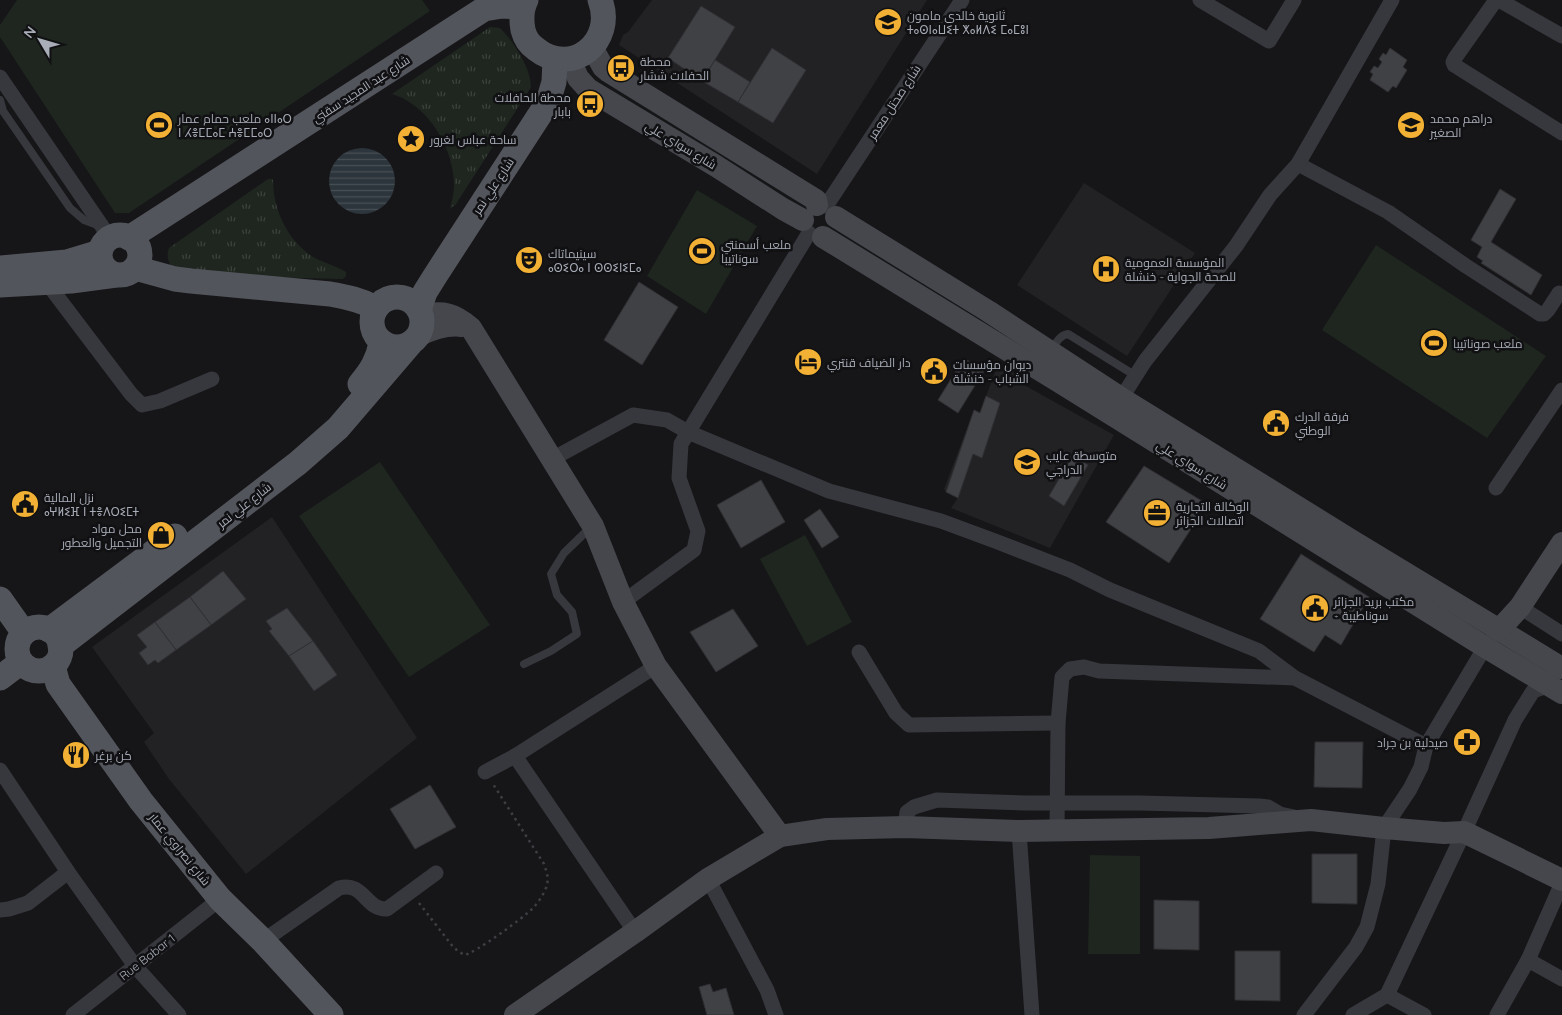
<svg xmlns="http://www.w3.org/2000/svg" width="1562" height="1015" font-family="Quicksand,Cairo,'Noto Sans Tifinagh',sans-serif">
  <defs>
    <pattern id="grass-tufts" width="24" height="20" patternUnits="userSpaceOnUse" patternTransform="scale(1.25)"><rect width="24" height="20" fill="#1e261f"/><path d="M3 7l-1-3M5 7V3M7 7l1-3M15 17l-1-3M17 17v-4M19 17l1-3" fill="none" stroke="#3c433d"/></pattern>
    <pattern id="water-rules" width="6" height="5" patternUnits="userSpaceOnUse" patternTransform="scale(1.25)"><rect width="6" height="5" fill="#2c353c"/><path d="M0 2.5h6" fill="none" stroke="#485056"/></pattern>
  </defs>
  <rect width="100%" height="100%" fill="#161618"/>
  <!-- built -->
  <g fill="#222225">
    <polygon points="652,0 927,0 817,174 619,45 623,35 628,32"/>
    <polygon points="1084,183 1195,253 1127,356 1017,285"/>
    <polygon points="999,362 1020,373 1017,381 1114,435 1050,548 951,508 958,498 946,492 944,489 974,410 980,412"/>
    <polygon points="272,517 417,738 246,874 169,779 144,742 154,733 92,647"/>
  </g>
  <!-- grass -->
  <g fill="url(#grass-tufts)">
    <path d="M490 27 500 28C513 41 531 68 531 87L456 204 450 209C452 200 455 190 454 181 452 150 434 116 406 100 402 97 397 96 392 94Z"/>
    <path d="M268 179H273C273 209 286 237 310 255 320 262 335 265 346 272V276L343 279 177 275C171 266 165 259 169 248Z"/>
  </g>
  <!-- park -->
  <g fill="#1e261f">
    <polygon points="17,0 422,0 430,11 129,213 115,213 0,37 0,25"/>
    <polygon points="697,190 757,226 706,314 647,276"/>
    <polygon points="1376,245 1546,356 1487,438 1322,330"/>
    <polygon points="380,462 490,625 409,677 299,516"/>
    <polygon points="805,535 852,622 807,646 760,559"/>
    <polygon points="1090,855 1140,856 1140,954 1088,954"/>
  </g>
  <!-- water -->
  <circle fill="url(#water-rules)" cx="362" cy="181" r="33"/>
  <!-- building -->
  <g fill="#404145" stroke="#303034">
    <polygon points="701,6 735,27 702,81 668,58"/>
    <polygon points="772,48 806,70 773,123 738,102"/>
    <polygon points="1390,48 1407,60 1403,67 1407,70 1396,88 1393,86 1388,92 1370,80 1373,74 1370,72 1374,66 1378,68 1382,62 1379,59 1383,53 1386,55"/>
    <polygon points="715,60 750,82 738,102 702,81"/>
    <polygon points="1500,189 1516,199 1491,242 1542,275 1531,295 1481,263 1483,261 1477,257 1482,247 1471,240"/>
    <polygon points="639,282 678,307 642,365 604,340"/>
    <polygon points="964,358 984,371 958,413 938,400"/>
    <polygon points="986,396 1000,403 982,458 973,454 958,498 946,492 974,410 980,413"/>
    <polygon points="1073,455 1088,465 1064,506 1049,496"/>
    <polygon points="1144,466 1207,504 1169,563 1106,522"/>
    <polygon points="761,480 785,522 741,548 717,505"/>
    <polygon points="820,509 839,537 822,548 804,520"/>
    <polygon points="1301,554 1369,597 1341,645 1325,635 1314,652 1260,619"/>
    <polygon points="223,571 246,599 211,625 190,597"/>
    <polygon points="190,597 211,625 176,650 155,622"/>
    <polygon points="287,608 313,641 289,656 269,631 272,629 266,621"/>
    <polygon points="733,609 758,646 716,672 690,632"/>
    <polygon points="155,622 176,650 158,663 155,660 148,665 139,653 147,647 137,635"/>
    <polygon points="313,641 337,675 314,691 289,656"/>
    <polygon points="1315,742 1363,742 1362,788 1314,787"/>
    <polygon points="430,785 456,827 415,849 390,809"/>
    <polygon points="1312,854 1357,854 1357,904 1312,903"/>
    <polygon points="1154,900 1199,901 1199,950 1154,949"/>
    <polygon points="1235,951 1280,951 1280,1001 1235,1000"/>
    <polygon points="710,984 713,992 726,988 734,1015 707,1015 699,987"/>
  </g>
  <g fill="none" stroke-linecap="round" stroke-linejoin="round">
    <!-- path -->
    <path stroke="#3d3f44" stroke-width="2.5" stroke-dasharray="2.5 4" stroke-linecap="butt" d="M419 903 454 948 464 955C474 954 523 918 532 909 537 904 542 897 545 890 550 880 547 873 544 864L493 784"/>
    <!-- lane -->
    <g stroke="#37383d" stroke-width="8">
      <polyline points="0,100 3,111 70,208 84,220 100,226"/>
      <path d="M1052 349C1056 343 1060 335 1068 334L1136 376"/>
      <polyline points="524,664 551,651 577,634 572,612 557,595 551,574 564,553 591,527"/>
    </g>
    <!-- street -->
    <g stroke="#37383d" stroke-width="15">
      <polyline points="1200,0 1269,41 1294,0"/>
      <polyline points="1496,0 1455,58 1453,62 1454,65 1562,133"/>
      <polyline points="1499,0 1562,36"/>
      <polyline points="0,77 110,238"/>
      <polyline points="1298,164 1388,212 1466,266 1540,314 1544,314 1548,310 1559,293"/>
      <polyline points="826,206 962,0"/>
      <polyline points="47,283 131,394 142,405 160,401 212,379"/>
      <polyline points="1117,405 1145,361 1236,246 1270,195 1298,164 1392,0"/>
      <polyline points="552,459 633,415 667,420 688,432 829,491 941,521 995,541 1070,570 1110,590 1259,651 1295,678 1426,746"/>
      <polyline points="1496,488 1562,390"/>
      <polyline points="623,602 694,550 698,531 679,478 681,444 809,233"/>
      <polyline points="1520,607 1562,634"/>
      <polyline points="859,652 896,713 909,725 1058,723"/>
      <polyline points="515,756 635,932"/>
      <polyline points="0,770 68,872 135,966 179,1015"/>
      <polyline points="485,772 515,756 656,666"/>
      <polyline points="905,827 907,812 914,807 937,800 1027,803 1140,803 1259,806 1268,807 1280,814 1294,817"/>
      <polyline points="1019,831 1032,1015"/>
      <polyline points="1057,831 1058,723 1062,677 1070,669 1084,667 1099,671 1295,678"/>
      <polyline points="708,879 767,990 776,1015"/>
      <polyline points="0,910 9,909 28,903 68,872"/>
      <path d="M263 941 339 888C364 881 365 910 387 909L436 873"/>
      <polyline points="1528,960 1562,979"/>
      <polyline points="1387,995 1424,1015"/>
      <polyline points="73,1015 220,899"/>
      <polyline points="1304,1015 1356,947 1367,927 1378,884 1384,828 1410,789 1421,767 1426,746 1485,647 1490,641"/>
      <polyline points="1353,1015 1387,995 1464,832 1515,720 1533,691 1554,684"/>
      <polyline points="1497,1015 1528,960 1562,883"/>
    </g>
    <!-- secondary -->
    <g stroke="#45474d" stroke-width="22">
      <polyline points="592,47 603,67 609,72 816,200 817,205"/>
      <polyline points="570,59 578,78 588,89 716,166 783,209 803,220"/>
      <polyline points="836,217 988,311 1121,398 1351,540 1562,668"/>
      <polyline points="823,237 1058,381 1485,647 1562,693"/>
      <path d="M421 315C443 311 454 313 471 328L593 526 623 602 656 666 780 836"/>
      <path d="M418 336C432 329 446 324 462 326"/>
      <polyline points="1499,630 1520,607 1562,543"/>
      <polyline points="515,1015 635,932 708,879 780,836 827,829 905,827 1019,831 1209,828 1311,820 1384,828 1444,833 1464,832 1562,880"/>
    </g>
    <!-- primary -->
    <g stroke="#53555c" stroke-width="25">
      <path d="M526 0C521 10 521 19 523 30 525 38 530 45 536 49 572 78 616 41 600 0"/>
      <circle cx="120" cy="255" r="20"/>
      <polyline points="129,238 484,9 502,6 522,7"/>
      <polyline points="0,268 67,262 100,252"/>
      <path d="M135 268 175 279 191 281 330 294C347 297 361 300 376 308"/>
      <polyline points="0,285 71,281 116,275"/>
      <circle cx="397" cy="322" r="25"/>
      <polyline points="419,310 425,292 435,276 548,102 554,82 555,59"/>
      <path d="M360 384C371 371 378 360 381 343"/>
      <polyline points="0,599 24,633"/>
      <circle cx="39" cy="649" r="22"/>
      <polyline points="49,630 175,536"/>
      <polyline points="60,646 298,463 338,428 410,344"/>
      <polyline points="53,666 58,684 141,801 220,899 263,941 331,1015"/>
      <polyline points="0,678 21,662"/>
    </g>
  </g>
  <!-- icons -->
  <defs>
    <symbol id="school-disc" viewBox="-11 -11 22 22"><circle r="9.5" fill="#f2b134" stroke="#111113"/><path d="M0-5L7-2L0 1L-7-2ZM-4 1L0 2.5L4 1V4Q0 6-4 4Z" fill="#111"/></symbol>
    <symbol id="bus-disc" viewBox="-11 -11 22 22"><circle r="9.5" fill="#f2b134" stroke="#111113"/><path d="M-5-6H5V4H4V6H2V4H-2V6H-4V4H-5ZM-3.5-4V0h7V-4ZM-3.5 1.2v1.5H-2V1.2ZM2 1.2v1.5H3.5V1.2Z" fill="#111"/></symbol>
    <symbol id="stadium-disc" viewBox="-11 -11 22 22"><circle r="9.5" fill="#f2b134" stroke="#111113"/><path d="M0-5a6.5 5 0 1 0 0 10a6.5 5 0 1 0 0-10ZM-3.5-1.8h7v3.6h-7Z" fill="#111"/></symbol>
    <symbol id="sight-disc" viewBox="-11 -11 22 22"><circle r="9.5" fill="#f2b134" stroke="#111113"/><path d="M0-6L1.8-2.2L6-1.7L2.9 1.2L3.7 5.4L0 3.3L-3.7 5.4L-2.9 1.2L-6-1.7L-1.8-2.2Z" fill="#111"/></symbol>
    <symbol id="theatre-disc" viewBox="-11 -11 22 22"><circle r="9.5" fill="#f2b134" stroke="#111113"/><path d="M-5-5.5Q0-4 5-5.5V0Q5 5 0 6Q-5 5-5 0ZM-3.3-2.5H-1v1.5H-3.3ZM1-2.5H3.3v1.5H1ZM-2.8 1Q0 5.5 2.8 1Z" fill="#111"/></symbol>
    <symbol id="hospital-disc" viewBox="-11 -11 22 22"><circle r="9.5" fill="#f2b134" stroke="#111113"/><path d="M-5-5h3v3.5h4V-5h3V5h-3V1.5h-4V5h-3Z" fill="#111"/></symbol>
    <symbol id="hotel-disc" viewBox="-11 -11 22 22"><circle r="9.5" fill="#f2b134" stroke="#111113"/><path d="M-6-4.5h1.5V1H6V5H4.5V3h-9V5H-6ZM-4 0a1.8 1.8 0 1 1 3.6 0ZM.5 0V-2.5h3Q6-2.5 6 0Z" fill="#111"/></symbol>
    <symbol id="civic-disc" viewBox="-11 -11 22 22"><circle r="9.5" fill="#f2b134" stroke="#111113"/><path d="M-.6-6.5H3V-4.5H.6V-3L4-1V1h2V6H-6V1h2V-1L-.6-3ZM-1.2 2.5V6h2.4V2.5Z" fill="#111"/></symbol>
    <symbol id="office-disc" viewBox="-11 -11 22 22"><circle r="9.5" fill="#f2b134" stroke="#111113"/><path d="M-6-3h4V-5.5h4V-3h4V5H-6ZM-1-4.5V-3h2v-1.5ZM-6 0V1H6V0Z" fill="#111"/></symbol>
    <symbol id="shop-disc" viewBox="-11 -11 22 22"><circle r="9.5" fill="#f2b134" stroke="#111113"/><path d="M-5-2.5h2.3a2.7 3.5 0 0 1 5.4 0H5L5.5 6h-11ZM-1.5-2.5h3a1.5 2.3 0 0 0-3 0Z" fill="#111"/></symbol>
    <symbol id="pharmacy-disc" viewBox="-11 -11 22 22"><circle r="9.5" fill="#f2b134" stroke="#111113"/><path d="M-2-6h4v4h4v4h-4v4h-4v-4h-4v-4h4Z" fill="#111"/></symbol>
    <symbol id="restaurant-disc" viewBox="-11 -11 22 22"><circle r="9.5" fill="#f2b134" stroke="#111113"/><path d="M-5-6h1v4h1v-4h1v4h1v-4h1v5L-1.5 .5V6h-2V.5L-5-1ZM5-6V6H3V1.5H1.5Q1.5-4 5-6Z" fill="#111"/></symbol>
  </defs>
  <g fill-rule="evenodd">
    <use href="#school-disc" x="872" y="6" width="32" height="32"/>
    <use href="#bus-disc" x="605" y="52" width="32" height="32"/>
    <use href="#bus-disc" x="574" y="88" width="32" height="32"/>
    <use href="#stadium-disc" x="143" y="109" width="32" height="32"/>
    <use href="#school-disc" x="1395" y="109" width="32" height="32"/>
    <use href="#sight-disc" x="395" y="123" width="32" height="32"/>
    <use href="#stadium-disc" x="686" y="235" width="32" height="32"/>
    <use href="#theatre-disc" x="513" y="244" width="32" height="32"/>
    <use href="#hospital-disc" x="1090" y="253" width="32" height="32"/>
    <use href="#stadium-disc" x="1418" y="327" width="32" height="32"/>
    <use href="#hotel-disc" x="792" y="346" width="32" height="32"/>
    <use href="#civic-disc" x="918" y="355" width="32" height="32"/>
    <use href="#civic-disc" x="1260" y="407" width="32" height="32"/>
    <use href="#school-disc" x="1011" y="446" width="32" height="32"/>
    <use href="#civic-disc" x="9" y="488" width="32" height="32"/>
    <use href="#office-disc" x="1141" y="497" width="32" height="32"/>
    <use href="#shop-disc" x="145" y="519" width="32" height="32"/>
    <use href="#civic-disc" x="1299" y="592" width="32" height="32"/>
    <use href="#pharmacy-disc" x="1451" y="726" width="32" height="32"/>
    <use href="#restaurant-disc" x="60" y="739" width="32" height="32"/>
  </g>
  <g text-anchor="middle" dominant-baseline="central" stroke-width="5" stroke-linejoin="round" paint-order="stroke">
    <!-- poi labels -->
    <g font-size="12" fill="#a8adb8" stroke="#111113" text-anchor="start">
      <text x="907" y="15">ثانوية خالدي مامون<tspan x="907" dy="14">ⵜⴰⵙⵏⴰⵡⵉⵜ ⵅⴰⵍⴷⵉ ⵎⴰⵎⵓⵏ</tspan></text>
      <text x="640" y="61">محطة<tspan x="640" dy="14">الحفلات ششار</tspan></text>
      <text x="571" y="97" text-anchor="end">محطة الحافلات<tspan x="571" dy="14">بابار</tspan></text>
      <text x="178" y="118">ملعب حمام عمار ⴰⵏⵏⴰⵔ<tspan x="178" dy="14">ⵏ ⵃⴻⵎⵎⴰⵎ ⵄⴻⵎⵎⴰⵔ</tspan></text>
      <text x="1430" y="118">دراهم محمد<tspan x="1430" dy="14">الصغير</tspan></text>
      <text x="430" y="139">ساحة عباس لغرور</text>
      <text x="721" y="244">ملعب أسمنتي<tspan x="721" dy="14">سوناتيبا</tspan></text>
      <text x="548" y="253">سينيماتاك<tspan x="548" dy="14">ⴰⵙⵉⵔⴰ ⵏ ⵙⵙⵉⵏⵉⵎⴰ</tspan></text>
      <text x="1125" y="262">المؤسسة العمومية<tspan x="1125" dy="14">للصحة الجواية - خنشلة</tspan></text>
      <text x="1453" y="343">ملعب صوناتيبا</text>
      <text x="827" y="362">دار الضياف قنتري</text>
      <text x="953" y="364">ديوان مؤسسات<tspan x="953" dy="14">الشباب - خنشلة</tspan></text>
      <text x="1295" y="416">فرقة الدرك<tspan x="1295" dy="14">الوطني</tspan></text>
      <text x="1046" y="455">متوسطة عايب<tspan x="1046" dy="14">الدراجي</tspan></text>
      <text x="44" y="497">نزل المالية<tspan x="44" dy="14">ⴰⵖⵍⵉⴼ ⵏ ⵜⴻⴷⵔⵉⵎⵜ</tspan></text>
      <text x="1176" y="506">الوكالة التجارية<tspan x="1176" dy="14">اتصالات الجزائر</tspan></text>
      <text x="142" y="528" text-anchor="end">محل مواد<tspan x="142" dy="14">التجميل والعطور</tspan></text>
      <text x="1334" y="601">مكتب بريد الجزائر<tspan x="1334" dy="14">- سوناطيبة</tspan></text>
      <text x="1448" y="742" text-anchor="end">صيدلية بن جراد</text>
      <text x="95" y="755">كن برغر</text>
    </g>
    <!-- street labels -->
    <g font-size="12" fill="#a8adb8" stroke="#111113">
      <text transform="translate(361 89) rotate(-33)">شارع عبد المجيد سقني</text>
      <text transform="translate(894 102) rotate(-57)">شارع صحتل معمر</text>
      <text transform="translate(681 145) rotate(31)">شارع سواي علي</text>
      <text transform="translate(493 186) rotate(-57)">شارع علي نمر</text>
      <text transform="translate(1192 465) rotate(32)">شارع سواي علي</text>
      <text transform="translate(244 505) rotate(-38)">شارع علي نمر</text>
      <text transform="translate(180 849) rotate(51)">شارع نصراوي عمار</text>
      <text transform="translate(147 957) rotate(-38)">Rue Babar 1</text>
    </g>
  </g>
  <!-- north arrow -->
  <g transform="translate(40 40) rotate(308)" stroke="#111113" stroke-width="4" paint-order="stroke">
  <path d="M0-4L9 19L0 12L-9 19Z" fill="#a8adb8"/>
  <text y="-8" font-size="14" font-weight="bold" text-anchor="middle" fill="#a8adb8">N</text>
  </g>
</svg>
